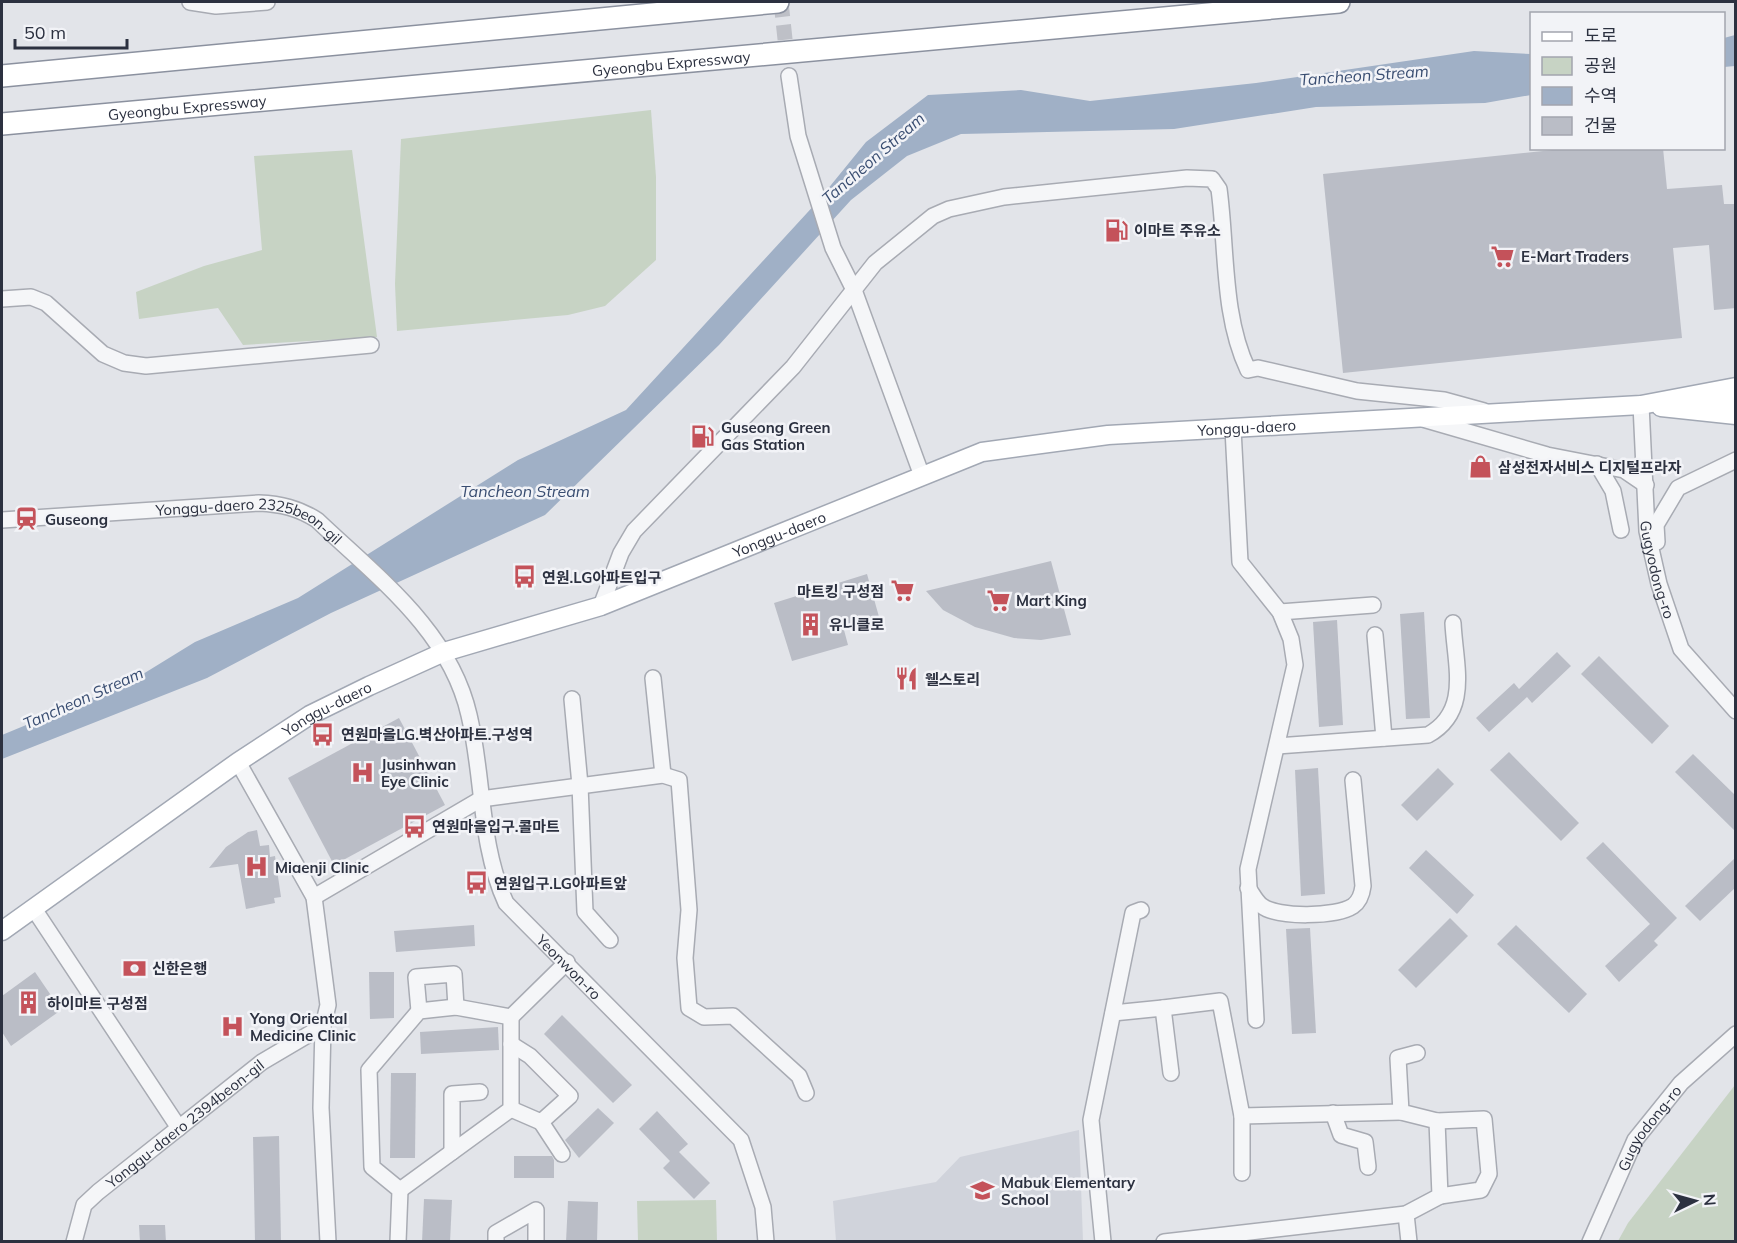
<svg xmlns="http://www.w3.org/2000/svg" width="1737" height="1243" font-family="Mulish,'Noto Sans KR',sans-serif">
  <rect width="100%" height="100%" fill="#e2e4e9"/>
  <!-- built -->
  <polygon fill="#d0d3db" points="1079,1130 1083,1241 836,1241 833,1201 936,1182 960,1157"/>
  <!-- green -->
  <g fill="#c7d3c4">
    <polygon points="651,110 656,177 656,260 605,306 568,315 397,331 395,284 401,139"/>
    <polygon points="352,150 377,337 243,345 218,308 139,319 136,292 204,266 262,250 254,156"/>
    <polygon points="1735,1085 1735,1241 1618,1241 1628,1223"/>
    <polygon points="716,1200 717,1241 638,1241 637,1201"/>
  </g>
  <!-- water -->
  <g fill="#a0b0c6">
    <polygon points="1735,35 1735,66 1724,67 1724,38"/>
    <polygon points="1474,51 1531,54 1531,95 1485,103 1316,107 1174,129 961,134 907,156 851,200 719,345 545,515 331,613 207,678 2,759 2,735 130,682 195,642 298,598 518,460 626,410 818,201 866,142 928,95 1021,90 1090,101 1256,83"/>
  </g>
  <!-- building -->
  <g fill="#babdc6">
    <polygon points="1571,148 1663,148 1667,189 1722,185 1724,204 1736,204 1736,308 1714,310 1709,245 1673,248 1682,338 1343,373 1323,174"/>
    <polygon points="1051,561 1071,635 1041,640 1014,638 975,627 943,610 926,591"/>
    <polygon points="867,574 881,624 844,630 848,645 792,661 774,603"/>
    <polygon points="1424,612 1430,718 1406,719 1400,614"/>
    <polygon points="1337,620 1343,725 1319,727 1313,622"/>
    <polygon points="1557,652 1571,666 1532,703 1527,697 1489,732 1476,718 1514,683 1519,689"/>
    <polygon points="1599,656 1669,726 1652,744 1581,674"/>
    <polygon points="399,718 445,805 334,865 288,778"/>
    <polygon points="1509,752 1579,823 1561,841 1490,770"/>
    <polygon points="1693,754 1736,796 1736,832 1675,772"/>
    <polygon points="1318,768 1325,894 1301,896 1295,770"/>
    <polygon points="1438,768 1454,784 1417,821 1401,805"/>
    <polygon points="257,830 260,846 269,845 270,857 275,856 281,897 274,898 275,903 246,909 238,864 209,868 226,847 248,832"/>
    <polygon points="1603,842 1677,918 1654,941 1658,945 1619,982 1605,966 1650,924 1586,858"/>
    <polygon points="1426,850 1474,895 1457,914 1409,868"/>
    <polygon points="1736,857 1736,887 1700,921 1685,906"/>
    <polygon points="1450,918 1468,936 1416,988 1398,970"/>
    <polygon points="474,925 475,946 396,952 394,931"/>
    <polygon points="1516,925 1587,994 1569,1013 1497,944"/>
    <polygon points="1310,928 1316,1033 1292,1034 1286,929"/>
    <polygon points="35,972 61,1010 11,1046 2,1032 2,996"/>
    <polygon points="369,972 394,972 394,1018 370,1019"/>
    <polygon points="562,1015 632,1085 613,1103 544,1034"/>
    <polygon points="498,1027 499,1050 421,1054 420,1032"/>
    <polygon points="391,1073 416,1073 415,1158 390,1158"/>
    <polygon points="598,1108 614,1123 579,1158 565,1140"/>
    <polygon points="657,1111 688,1144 679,1152 710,1183 694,1199 663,1168 670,1161 639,1129"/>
    <polygon points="279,1136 281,1242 255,1242 253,1137"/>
    <polygon points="514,1156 552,1156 554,1160 554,1178 514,1178"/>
    <polygon points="424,1199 452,1200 450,1242 422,1242"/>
    <polygon points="568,1201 598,1202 597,1242 566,1242"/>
    <polygon points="139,1225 165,1225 166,1242 140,1242"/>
  </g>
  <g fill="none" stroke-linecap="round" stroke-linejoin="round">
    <!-- minor-tunnel -->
    <polyline stroke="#bec0c7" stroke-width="15" stroke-dasharray="15 8" stroke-linecap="butt" points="781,2 789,76"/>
    <defs>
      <g id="minor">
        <polyline points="190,2 216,6 267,2"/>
        <polyline points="789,76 798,136 833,248 854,290 922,476"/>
        <polyline points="2,299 31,297 46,303 103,354 124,363 146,366 371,345"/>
        <path id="s1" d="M1641 405 1647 531 1659 584 1681 649 1736 711"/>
        <polyline points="1423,419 1547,455 1624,470 1646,485"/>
        <polyline points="1233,429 1240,562 1280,612 1291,639 1295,665 1248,869 1256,1020"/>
        <polyline points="1597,464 1613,491 1621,530"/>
        <path id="s2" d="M2 520 259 503C281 504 298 508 317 520 377 577 450 631 469 715 484 778 479 844 506 903L741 1140 763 1207 766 1242"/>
        <polyline points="1657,542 1656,525 1678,488 1736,460"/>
        <path d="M601 606 621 553 634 531 793 367 875 263 933 216 949 209 1004 197 1187 178 1212 179 1219 189C1227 248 1222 315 1248 370L1258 368 1357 391 1444 400 1484 411"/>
        <polyline points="1280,612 1373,605"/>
        <polyline points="1375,635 1384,738"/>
        <polyline points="653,678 663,775"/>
        <polyline points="572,699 580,785 585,912 610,940"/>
        <path d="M1277 746 1428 735C1471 711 1455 665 1453 623"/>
        <path d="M1248 888C1252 893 1256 902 1262 906 1278 918 1336 917 1353 906 1360 901 1362 894 1363 886L1353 780"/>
        <polyline points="314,897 481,799 663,775 679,780 689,910 685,958 689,1008 704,1017 733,1016 799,1076 806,1093"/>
        <polyline points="34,909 179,1128"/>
        <polyline points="1163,1008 1220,1001 1242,1116 1401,1112"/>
        <polyline points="419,1011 416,977 454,974 456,1007"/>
        <polyline points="1113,1013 1163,1008 1171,1073"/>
        <polyline points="323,1026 321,1108 328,1242"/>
        <polyline points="511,1044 530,1056 570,1096 541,1122 511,1109"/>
        <polyline points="1333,1113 1341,1135 1365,1142 1368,1167"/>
        <polyline points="1242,1116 1242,1173"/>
        <polyline points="1437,1121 1484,1119 1489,1174 1481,1190 1440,1196"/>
        <polyline points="541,1122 562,1154"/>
        <polyline points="452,1152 452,1094 480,1092"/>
        <polyline points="400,1190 511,1109 511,1017"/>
        <polyline points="1406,1214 1409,1242"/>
        <path id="s3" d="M74 1242 84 1205 98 1192 262 1062 323 1026 328 1005 314 897 238 762"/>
        <polyline points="398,1242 400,1190 372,1167 369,1070 419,1011 456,1007 511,1017 567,962"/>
        <polyline points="496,1242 496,1233 536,1210 536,1242"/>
        <polyline points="1103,1242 1091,1120 1133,913 1141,910"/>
        <polyline points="1164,1242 1406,1214 1440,1196 1437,1121 1401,1112 1398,1058 1417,1053"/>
        <path id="s4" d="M1590 1242 1635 1140 1681 1083 1736 1034"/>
      </g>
      <g id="major">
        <polyline points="1706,403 1736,402"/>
        <polyline points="1661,407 1736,415"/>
        <path id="s5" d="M2 931 238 762 310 715 369 686 444 652 601 606 982 452 1108 435 1641 405 1736 387"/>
      </g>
      <g id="highway">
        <polyline points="2,76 778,2"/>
        <path id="s6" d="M2 124 1339 2"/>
      </g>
    </defs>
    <!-- minor casing -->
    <use href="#minor" stroke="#a8abb3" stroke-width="18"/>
    <!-- major casing -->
    <use href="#major" stroke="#a2a8b4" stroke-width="21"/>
    <!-- highway casing -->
    <use href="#highway" stroke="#8b919f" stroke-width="24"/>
    <!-- minor -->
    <use href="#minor" stroke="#f5f6f8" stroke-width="15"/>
    <!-- major -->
    <use href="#major" stroke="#fff" stroke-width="18"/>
    <!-- highway -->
    <use href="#highway" stroke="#fff" stroke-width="21"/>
  </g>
  <!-- icons -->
  <defs>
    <symbol id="fuel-bare" viewBox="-9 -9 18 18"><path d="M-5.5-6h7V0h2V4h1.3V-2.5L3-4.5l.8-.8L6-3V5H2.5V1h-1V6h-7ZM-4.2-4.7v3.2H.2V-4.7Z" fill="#c4525a" stroke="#f2f3f7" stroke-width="2.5" paint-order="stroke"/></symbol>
    <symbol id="supermarket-bare" viewBox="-9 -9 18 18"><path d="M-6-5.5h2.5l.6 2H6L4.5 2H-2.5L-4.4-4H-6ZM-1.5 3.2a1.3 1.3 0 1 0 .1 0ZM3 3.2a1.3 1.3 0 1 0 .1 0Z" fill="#c4525a" stroke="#f2f3f7" stroke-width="2.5" paint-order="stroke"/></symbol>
    <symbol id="shop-bare" viewBox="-9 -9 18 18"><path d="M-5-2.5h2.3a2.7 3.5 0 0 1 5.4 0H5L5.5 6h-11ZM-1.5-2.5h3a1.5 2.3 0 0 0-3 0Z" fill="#c4525a" stroke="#f2f3f7" stroke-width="2.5" paint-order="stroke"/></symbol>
    <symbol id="station-bare" viewBox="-9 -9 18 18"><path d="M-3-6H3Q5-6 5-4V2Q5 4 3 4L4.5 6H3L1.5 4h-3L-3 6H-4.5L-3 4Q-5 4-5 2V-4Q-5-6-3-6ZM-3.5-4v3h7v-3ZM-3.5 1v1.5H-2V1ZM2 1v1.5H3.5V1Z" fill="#c4525a" stroke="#f2f3f7" stroke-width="2.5" paint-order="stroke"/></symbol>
    <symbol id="bus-bare" viewBox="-9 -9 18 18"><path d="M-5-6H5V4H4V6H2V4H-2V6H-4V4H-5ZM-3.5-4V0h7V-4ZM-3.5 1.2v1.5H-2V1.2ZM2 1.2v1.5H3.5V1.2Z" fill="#c4525a" stroke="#f2f3f7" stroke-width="2.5" paint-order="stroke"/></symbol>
    <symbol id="building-bare" viewBox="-9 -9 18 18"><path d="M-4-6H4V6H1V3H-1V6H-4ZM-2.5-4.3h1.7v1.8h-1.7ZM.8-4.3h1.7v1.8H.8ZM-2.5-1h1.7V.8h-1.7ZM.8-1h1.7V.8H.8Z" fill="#c4525a" stroke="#f2f3f7" stroke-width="2.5" paint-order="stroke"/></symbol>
    <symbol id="restaurant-bare" viewBox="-9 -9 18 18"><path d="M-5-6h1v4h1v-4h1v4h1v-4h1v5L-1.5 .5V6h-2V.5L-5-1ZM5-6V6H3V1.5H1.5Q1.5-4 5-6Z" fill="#c4525a" stroke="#f2f3f7" stroke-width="2.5" paint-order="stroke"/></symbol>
    <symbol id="hospital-bare" viewBox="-9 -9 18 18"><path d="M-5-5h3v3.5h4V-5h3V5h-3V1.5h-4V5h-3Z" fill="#c4525a" stroke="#f2f3f7" stroke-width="2.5" paint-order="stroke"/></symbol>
    <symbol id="bank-bare" viewBox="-9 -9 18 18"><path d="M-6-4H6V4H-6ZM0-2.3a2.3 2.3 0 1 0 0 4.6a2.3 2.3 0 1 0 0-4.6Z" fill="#c4525a" stroke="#f2f3f7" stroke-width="2.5" paint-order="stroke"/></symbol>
    <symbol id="school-bare" viewBox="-9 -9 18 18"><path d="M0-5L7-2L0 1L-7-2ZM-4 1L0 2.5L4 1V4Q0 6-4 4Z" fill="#c4525a" stroke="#f2f3f7" stroke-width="2.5" paint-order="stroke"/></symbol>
  </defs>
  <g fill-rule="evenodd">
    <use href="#fuel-bare" x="1100" y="214" width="33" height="33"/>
    <use href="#supermarket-bare" x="1486" y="240" width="33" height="33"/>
    <use href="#fuel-bare" x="686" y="420" width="33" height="33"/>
    <use href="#shop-bare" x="1464" y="450" width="33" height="33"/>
    <use href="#station-bare" x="10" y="502" width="33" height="33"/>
    <use href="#bus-bare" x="508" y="560" width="33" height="33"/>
    <use href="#supermarket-bare" x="886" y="574" width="33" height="33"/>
    <use href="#supermarket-bare" x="982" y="584" width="33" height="33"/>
    <use href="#building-bare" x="794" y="608" width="33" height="33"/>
    <use href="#restaurant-bare" x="890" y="662" width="33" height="33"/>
    <use href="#bus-bare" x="306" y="718" width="33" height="33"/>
    <use href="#hospital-bare" x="346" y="756" width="33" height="33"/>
    <use href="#bus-bare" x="398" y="810" width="33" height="33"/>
    <use href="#hospital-bare" x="240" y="850" width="33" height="33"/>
    <use href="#bus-bare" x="460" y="866" width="33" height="33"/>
    <use href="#bank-bare" x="118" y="952" width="33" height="33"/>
    <use href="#building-bare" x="12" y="986" width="33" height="33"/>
    <use href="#hospital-bare" x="216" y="1010" width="33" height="33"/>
    <use href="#school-bare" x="966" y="1174" width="33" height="33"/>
  </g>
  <g text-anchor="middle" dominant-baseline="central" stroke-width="5" stroke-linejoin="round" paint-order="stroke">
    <!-- street labels -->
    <g font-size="15" fill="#2c3140" stroke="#f2f3f7">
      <text stroke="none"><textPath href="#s6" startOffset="672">Gyeongbu Expressway</textPath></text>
      <text stroke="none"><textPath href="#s6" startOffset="186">Gyeongbu Expressway</textPath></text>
      <text stroke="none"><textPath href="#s5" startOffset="1365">Yonggu-daero</textPath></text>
      <text stroke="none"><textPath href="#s2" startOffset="252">Yonggu-daero 2325beon-gil</textPath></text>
      <text stroke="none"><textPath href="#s5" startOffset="880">Yonggu-daero</textPath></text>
      <text stroke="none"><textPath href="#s1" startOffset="166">Gugyodong-ro</textPath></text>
      <text stroke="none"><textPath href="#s5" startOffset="394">Yonggu-daero</textPath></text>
      <text stroke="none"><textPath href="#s2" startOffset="852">Yeonwon-ro</textPath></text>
      <text stroke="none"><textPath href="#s3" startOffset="168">Yonggu-daero 2394beon-gil</textPath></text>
      <text stroke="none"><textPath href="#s4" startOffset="129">Gugyodong-ro</textPath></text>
    </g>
    <!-- poi labels -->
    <g font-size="15" font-weight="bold" fill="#2c3140" stroke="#f2f3f7" text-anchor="start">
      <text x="1134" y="230">이마트 주유소</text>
      <text x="1521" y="256">E-Mart Traders</text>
      <text x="721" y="427">Guseong Green<tspan x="721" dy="17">Gas Station</tspan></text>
      <text x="1498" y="467">삼성전자서비스 디지털프라자</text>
      <text x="45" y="519">Guseong</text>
      <text x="542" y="577">연원.LG아파트입구</text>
      <text x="884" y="591" text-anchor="end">마트킹 구성점</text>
      <text x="1016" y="600">Mart King</text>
      <text x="829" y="624">유니클로</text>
      <text x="925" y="679">웰스토리</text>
      <text x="341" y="734">연원마을LG.벽산아파트.구성역</text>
      <text x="381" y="764">Jusinhwan<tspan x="381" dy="17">Eye Clinic</tspan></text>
      <text x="432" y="826">연원마을입구.콜마트</text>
      <text x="275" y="867">Miaenji Clinic</text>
      <text x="494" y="883">연원입구.LG아파트앞</text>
      <text x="152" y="968">신한은행</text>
      <text x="47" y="1003">하이마트 구성점</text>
      <text x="250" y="1018">Yong Oriental<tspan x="250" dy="17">Medicine Clinic</tspan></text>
      <text x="1001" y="1182">Mabuk Elementary<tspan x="1001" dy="17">School</tspan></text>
    </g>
    <!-- water labels -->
    <g font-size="16" font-style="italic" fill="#394d71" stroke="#f2f3f7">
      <text transform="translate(1364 75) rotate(-4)">Tancheon Stream</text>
      <text transform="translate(873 158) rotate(-41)">Tancheon Stream</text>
      <text x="525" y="491">Tancheon Stream</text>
      <text transform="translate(83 698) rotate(-24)">Tancheon Stream</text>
    </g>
  </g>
  <!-- border -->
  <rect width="1737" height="1243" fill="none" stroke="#2c3140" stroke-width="6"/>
  <!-- legend -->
  <rect x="1530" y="12" width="195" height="138" fill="#f2f3f7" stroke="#a3a5ae" stroke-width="1.5"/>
  <rect x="1542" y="32" width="30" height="9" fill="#ffffff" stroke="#a3a5ae" stroke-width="1.5"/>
  <text x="1584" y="42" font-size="18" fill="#2c3140">도로</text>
  <rect x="1542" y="57" width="30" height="18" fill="#c7d3c4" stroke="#a3a5ae" stroke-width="1.5"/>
  <text x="1584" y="72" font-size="18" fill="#2c3140">공원</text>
  <rect x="1542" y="87" width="30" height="18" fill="#a0b0c6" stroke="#a3a5ae" stroke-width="1.5"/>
  <text x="1584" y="102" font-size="18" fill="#2c3140">수역</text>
  <rect x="1542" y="117" width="30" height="18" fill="#babdc6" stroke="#a3a5ae" stroke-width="1.5"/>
  <text x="1584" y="132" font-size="18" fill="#2c3140">건물</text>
  <!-- north arrow -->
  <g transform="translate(1695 1201) rotate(85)" stroke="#f2f3f7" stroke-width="4.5" paint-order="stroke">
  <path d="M0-4.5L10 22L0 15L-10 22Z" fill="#2c3140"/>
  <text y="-9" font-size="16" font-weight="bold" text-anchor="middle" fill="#2c3140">N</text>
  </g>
  <!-- scale -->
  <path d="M15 39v9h112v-9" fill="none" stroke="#2c3140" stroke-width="3"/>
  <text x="24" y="39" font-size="18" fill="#2c3140" stroke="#f2f3f7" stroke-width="4.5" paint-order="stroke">50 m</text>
</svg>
